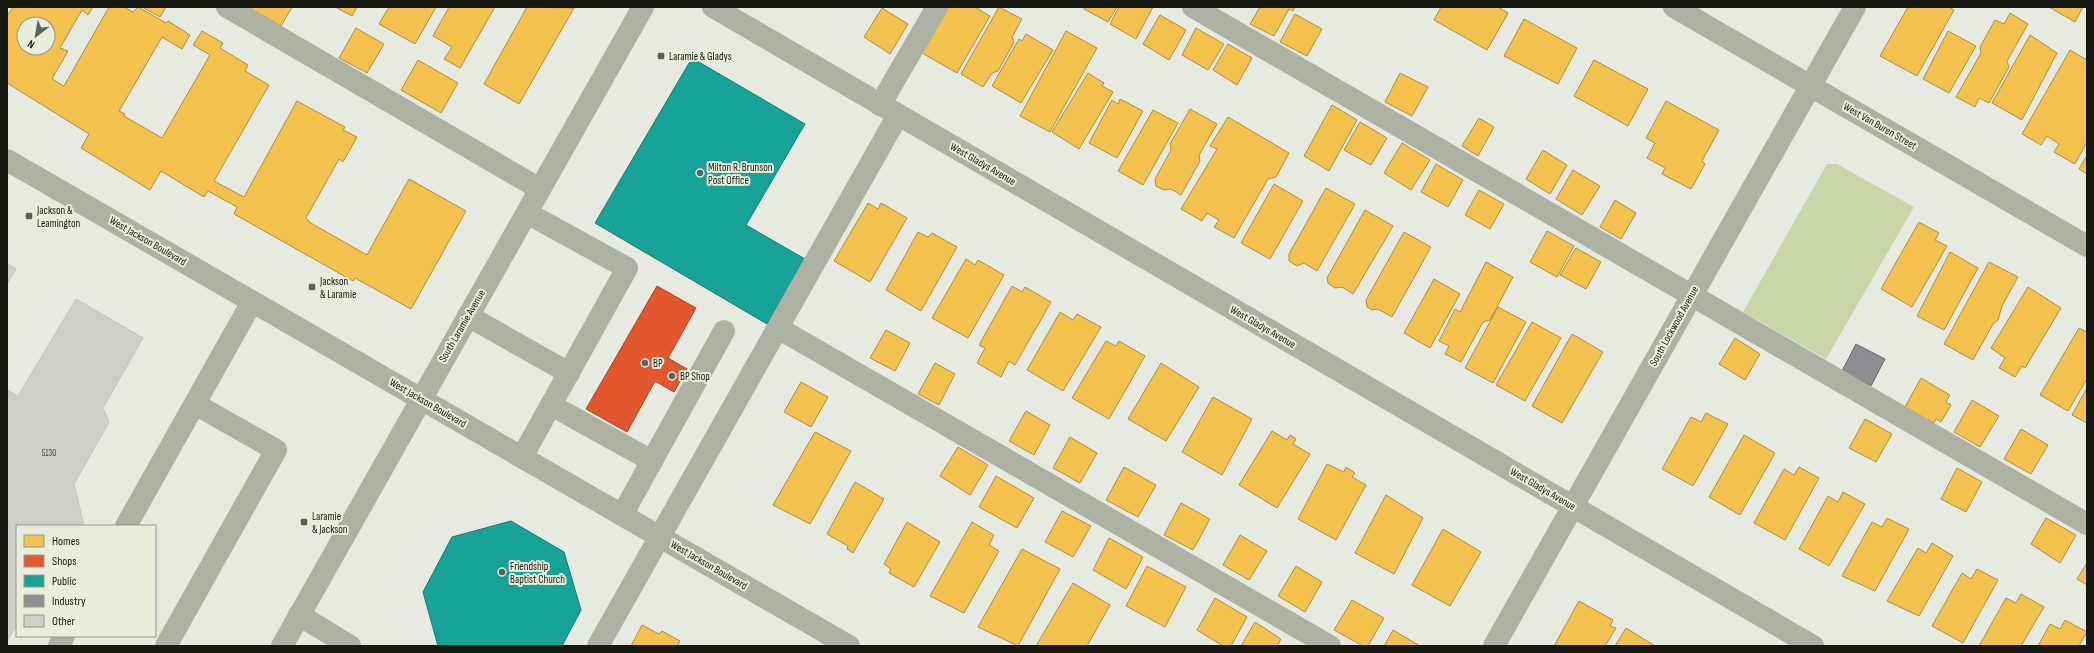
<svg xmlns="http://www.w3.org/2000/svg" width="2094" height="653" font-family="'Sofia Sans Condensed',sans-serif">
  <rect width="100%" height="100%" fill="#e7eae0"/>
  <!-- green -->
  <polygon fill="#cad6a8" points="1827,164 1837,164 1914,207 1826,359 1743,312"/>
  <!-- homes -->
  <g fill="#f2c14e" stroke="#b08e3c" fill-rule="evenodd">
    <path d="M13 7H93L88 15 82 10 60 48 68 51 52 79 64 86 109 7H124L133 12 138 7 166 23 168 21 190 35 182 49 162 37 119 111 125 114 124 116 162 138 210 55 193 45 202 31 223 43 220 48 248 65 245 71 269 85 214 181 244 197 297 101 345 127 343 130 357 137 343 162 339 159 306 218 309 221V222L367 255 409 179 466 211 411 309 355 278 353 281 234 214 237 207 208 191 204 197 161 171 150 190 81 148 89 134 7 83V16ZM24 24H48V48H24Z"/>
    <polygon points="142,7 166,7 160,17"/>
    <polygon points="248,7 292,7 281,26"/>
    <polygon points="335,7 357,7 352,16"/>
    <polygon points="389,7 436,7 415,44 379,24"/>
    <polygon points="449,7 495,7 460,68 444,59 452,47 433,36"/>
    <polygon points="527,7 574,8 519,104 484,84"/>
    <polygon points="948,7 975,7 990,16 957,73 922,53"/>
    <polygon points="999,7 1022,19 1012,37 1014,42 998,71 992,73 983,87 961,74"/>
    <polygon points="1085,7 1117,7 1108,22 1084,9"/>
    <polygon points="1119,7 1153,7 1136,39 1110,24"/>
    <polygon points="1260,7 1295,7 1293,11 1289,9 1274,36 1250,24"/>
    <polygon points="1441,7 1498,7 1508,13 1487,50 1434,20"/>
    <polygon points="1908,7 1949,7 1954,10 1917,76 1880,56"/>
    <polygon points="2049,7 2083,7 2075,22"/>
    <polygon points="882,8 908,24 890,54 864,37"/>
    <polygon points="2010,13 2028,24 2007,61 2009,67 1989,103 1979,98 1975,107 1956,97 1981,53 1980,47 1995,20 2004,24"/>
    <polygon points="1295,14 1322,29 1307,56 1280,42"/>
    <polygon points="1160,15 1186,30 1169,60 1143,44"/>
    <polygon points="1524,19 1577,48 1558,84 1504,56"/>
    <polygon points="356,28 384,44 367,73 339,58"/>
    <polygon points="1196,28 1224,44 1208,70 1182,55"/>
    <polygon points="1066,31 1097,48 1050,132 1020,116"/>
    <polygon points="1948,31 1976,46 1949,93 1923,79"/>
    <polygon points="1026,34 1053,50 1021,103 992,86 1019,39 1022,41"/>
    <polygon points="2030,35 2057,53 2022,120 1992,103"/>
    <polygon points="1228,44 1252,58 1237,85 1213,70"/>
    <polygon points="2070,50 2087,60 2087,142 2075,164 2054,152 2059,144 2047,136 2041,145 2022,134"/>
    <polygon points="418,60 458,83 441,113 401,90"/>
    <polygon points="1594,60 1648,89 1628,126 1574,96"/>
    <polygon points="1088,73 1104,83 1102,86 1113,92 1079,149 1052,132"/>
    <polygon points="1400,73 1428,87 1412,116 1385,102"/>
    <polygon points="1120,99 1143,111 1117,158 1089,143 1112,100 1118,104"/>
    <polygon points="1666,101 1719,130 1702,161 1705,164 1691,189 1662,174 1665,168 1647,158 1655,143 1646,138"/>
    <polygon points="1332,105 1357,120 1329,171 1304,156"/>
    <polygon points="1190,109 1217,124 1199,155 1200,161 1181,195 1171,189 1164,190 1156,186 1155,179 1171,150 1170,144"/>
    <polygon points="1153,110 1178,123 1143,185 1118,171"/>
    <polygon points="1228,117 1289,153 1276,177 1268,179 1234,238 1214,227 1219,220 1207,213 1202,221 1181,209 1217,149 1210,146"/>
    <polygon points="1479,118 1494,127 1478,156 1462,146"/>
    <polygon points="1360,122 1387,138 1371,165 1344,150"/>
    <polygon points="1402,143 1430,160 1411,190 1384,173"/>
    <polygon points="1543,150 1567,165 1550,194 1526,179"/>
    <polygon points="2087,155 2087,174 2079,169"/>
    <polygon points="1436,164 1463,180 1448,207 1421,192"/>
    <polygon points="1573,170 1600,186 1582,215 1556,199"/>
    <polygon points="1274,184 1303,201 1270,259 1241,243"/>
    <polygon points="1326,188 1355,204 1317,271 1304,263 1297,266 1289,261 1289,254"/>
    <polygon points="1479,190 1504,204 1490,229 1465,215"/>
    <polygon points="1615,200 1636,213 1621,239 1600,227"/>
    <polygon points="868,203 878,209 881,203 907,218 870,282 834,261"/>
    <polygon points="1365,210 1393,226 1353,294 1342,287 1335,288 1328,283 1327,278"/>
    <polygon points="1919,222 1939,233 1935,240 1947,246 1912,307 1881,289"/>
    <polygon points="1547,231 1574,246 1557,277 1530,262"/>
    <polygon points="918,232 928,237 932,233 957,247 921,311 886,290"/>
    <polygon points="1404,232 1431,247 1392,317 1378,309 1372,310 1367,307 1366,300"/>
    <polygon points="1576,248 1601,262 1586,289 1560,275"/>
    <polygon points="1950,252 1978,268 1944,330 1917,316"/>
    <polygon points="966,259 975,265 978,260 1004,275 968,338 932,318"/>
    <polygon points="1486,262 1513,277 1490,320 1483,322 1461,362 1445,354 1449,346 1439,341 1455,309 1460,312"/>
    <polygon points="1989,262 2018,277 2002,306 1998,320 1993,324 1973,360 1944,344"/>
    <polygon points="1434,279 1460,294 1430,348 1404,333"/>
    <polygon points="1012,286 1022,292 1025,287 1051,302 1015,365 1009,361 1001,377 977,363 985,348 979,345"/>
    <polygon points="2028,287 2061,308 2025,368 2022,366 2015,377 1999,368 2005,358 1991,348"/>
    <polygon points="1498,307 1526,322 1493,383 1465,368"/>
    <polygon points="1060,312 1073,320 1077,314 1101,327 1063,391 1027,370"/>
    <polygon points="1532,322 1561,338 1525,401 1496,385"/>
    <polygon points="2079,328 2087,332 2087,379 2068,411 2040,395"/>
    <polygon points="886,330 910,343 895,371 870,358"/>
    <polygon points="1572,334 1603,352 1562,423 1532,406"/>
    <polygon points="1735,338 1760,354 1745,380 1719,364"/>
    <polygon points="1106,341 1116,346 1119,341 1145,356 1109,419 1072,398"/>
    <polygon points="935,363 955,374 939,405 918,394"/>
    <polygon points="1161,363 1199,387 1166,441 1128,419"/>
    <polygon points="1921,378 1950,395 1946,402 1951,405 1941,422 1936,419 1934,423 1905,407"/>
    <polygon points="801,382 828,397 811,427 784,412"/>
    <polygon points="2087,388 2087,423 2072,415"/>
    <polygon points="1213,397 1252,419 1222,475 1182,452"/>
    <polygon points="1972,400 1999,416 1980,447 1954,432"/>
    <polygon points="1026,411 1050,425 1034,455 1009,441"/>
    <polygon points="1706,413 1728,424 1693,486 1662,469 1691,417 1701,422"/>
    <polygon points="1865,419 1892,434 1876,462 1849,448"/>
    <polygon points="2021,429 2048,445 2031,474 2004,459"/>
    <polygon points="1272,431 1287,440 1290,435 1296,439 1293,444 1310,454 1277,508 1239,485"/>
    <polygon points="815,432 851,451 810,524 773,505"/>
    <polygon points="1744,435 1775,453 1740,515 1709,497"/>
    <polygon points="1070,437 1097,453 1080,483 1053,468"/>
    <polygon points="958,447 988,465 970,495 940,476"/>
    <polygon points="1327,464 1344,472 1346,467 1355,473 1352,477 1366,485 1336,540 1298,519"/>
    <polygon points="1124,467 1156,485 1138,517 1106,500"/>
    <polygon points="1799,467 1819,478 1785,540 1754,523 1784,469 1794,475"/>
    <polygon points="1957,468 1982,482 1966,512 1941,499"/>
    <polygon points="996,476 1034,498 1017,528 979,507"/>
    <polygon points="855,482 884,499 853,553 847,549 848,546 827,534"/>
    <polygon points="1843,492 1865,504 1829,566 1799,549 1828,496 1838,502"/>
    <polygon points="1386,495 1423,518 1394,574 1355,553"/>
    <polygon points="1181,503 1210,519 1193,550 1164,535"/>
    <polygon points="1062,511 1091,526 1073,557 1045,542"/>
    <polygon points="1887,518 1909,529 1875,591 1842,576 1872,522 1882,527"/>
    <polygon points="2046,518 2076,535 2060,563 2031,544"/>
    <polygon points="907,522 940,542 914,587 889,573 891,569 884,564"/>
    <polygon points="972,522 994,535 989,545 999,551 964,613 930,596"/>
    <polygon points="1443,529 1481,552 1450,606 1412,585"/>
    <polygon points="1240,535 1267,551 1249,580 1223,565"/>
    <polygon points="1109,538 1143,557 1126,589 1093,570"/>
    <polygon points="1932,543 1953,556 1919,616 1887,601 1918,548 1926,553"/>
    <polygon points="1022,549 1060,569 1018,646 978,627"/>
    <polygon points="2087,563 2087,585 2077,579"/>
    <polygon points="1147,566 1186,587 1165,627 1126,606"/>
    <polygon points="1296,566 1322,582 1305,612 1278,596"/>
    <polygon points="1977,569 1998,580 1963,643 1932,626 1962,573 1971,579"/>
    <polygon points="1073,583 1110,605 1087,646 1036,646"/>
    <polygon points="2021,594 2044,607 2021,646 1979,646 2006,598 2016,603"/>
    <polygon points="1215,598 1247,617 1231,646 1223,646 1197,630"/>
    <polygon points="1352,600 1384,618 1368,646 1363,646 1334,630"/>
    <polygon points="1579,601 1613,620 1610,626 1616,628 1605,646 1554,646"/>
    <polygon points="2065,620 2087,632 2079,646 2038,646 2050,624 2060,629"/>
    <polygon points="1255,622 1281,639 1277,646 1241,646"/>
    <polygon points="642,625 659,634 662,631 680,641 677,646 631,646"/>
    <polygon points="1626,628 1655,646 1615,646"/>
    <polygon points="1393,630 1420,646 1384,646"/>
  </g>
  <!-- shops -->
  <polygon fill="#e4572e" stroke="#a64425" points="657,286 696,308 668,358 687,369 674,392 655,381 627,432 586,409"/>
  <!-- public -->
  <g fill="#17a398" stroke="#177970">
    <polygon points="692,58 805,124 746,225 805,259 767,324 595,223"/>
    <polygon points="511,521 564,552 581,610 562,646 438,646 423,592 452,537"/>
  </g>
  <!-- industry -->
  <polygon fill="#8d8d92" stroke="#696a6b" points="1856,344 1885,359 1871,386 1842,371"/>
  <!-- building -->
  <g fill="#cdd0c8" stroke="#c2c4bd">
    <polygon points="7,263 16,269 7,284"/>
    <polygon points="76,299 143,338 103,408 109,422 74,484 84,526 17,526 17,625 7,641 7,390 18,396"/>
  </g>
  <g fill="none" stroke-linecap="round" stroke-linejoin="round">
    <!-- minor -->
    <g stroke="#adb1a4" stroke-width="22">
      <polyline points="227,7 540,189"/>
      <polyline points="713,7 1813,646"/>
      <polyline points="1193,7 2087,524"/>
      <polyline points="1674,7 2087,246"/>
      <polyline points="880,105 937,7"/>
      <polyline points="7,160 849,646"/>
      <polyline points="468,316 569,373"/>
      <polyline points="778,328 1330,646"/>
      <polyline points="551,405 652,461"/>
      <polyline points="522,457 627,268 527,213"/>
      <polyline points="622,515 724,331"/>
      <polyline points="126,526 252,302"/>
      <polyline points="299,615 350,646"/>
      <polyline points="59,646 64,636"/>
      <polyline points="166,646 276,450 195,404"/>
      <polyline points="282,646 643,7"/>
      <polyline points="598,646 898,115"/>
      <polyline points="1494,646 1855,7"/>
    </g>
  </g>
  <!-- markers -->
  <g fill="#5f6259" stroke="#e9eedc" stroke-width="1.5">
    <rect x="657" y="52" width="8" height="8" rx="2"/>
    <circle cx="700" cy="173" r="4"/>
    <rect x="25" y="212" width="8" height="8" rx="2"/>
    <rect x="308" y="283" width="8" height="8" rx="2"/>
    <circle cx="645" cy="363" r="4"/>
    <circle cx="672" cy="376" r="4"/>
    <rect x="300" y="518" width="8" height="8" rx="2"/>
    <circle cx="502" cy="572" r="4"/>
  </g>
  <g text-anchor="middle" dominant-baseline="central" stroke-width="4" stroke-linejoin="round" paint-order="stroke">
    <!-- number labels -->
    <g font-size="9" fill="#464841">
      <text x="49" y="453">5130</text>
    </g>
    <!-- poi labels -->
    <g font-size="11" fill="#161811" stroke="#e9eedc" text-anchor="start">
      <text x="669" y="56">Laramie &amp; Gladys</text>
      <text x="708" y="167">Milton R. Brunson<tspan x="708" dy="13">Post Office</tspan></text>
      <text x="37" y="210">Jackson &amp;<tspan x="37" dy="13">Leamington</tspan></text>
      <text x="320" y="281">Jackson<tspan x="320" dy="13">&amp; Laramie</tspan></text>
      <text x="653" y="363">BP</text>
      <text x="680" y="376">BP Shop</text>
      <text x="312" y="516">Laramie<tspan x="312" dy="13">&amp; Jackson</tspan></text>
      <text x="510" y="566">Friendship<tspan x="510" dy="13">Baptist Church</tspan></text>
    </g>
    <!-- street labels -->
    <g font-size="11" fill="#161811" stroke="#e9eedc">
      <text transform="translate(1880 126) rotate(30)">West Van Buren Street</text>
      <text transform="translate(983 164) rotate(30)">West Gladys Avenue</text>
      <text transform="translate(148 241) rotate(30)">West Jackson Boulevard</text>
      <text transform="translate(462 326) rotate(-60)">South Laramie Avenue</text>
      <text transform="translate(1674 326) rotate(-61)">South Lockwood Avenue</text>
      <text transform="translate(1263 327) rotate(30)">West Gladys Avenue</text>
      <text transform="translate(428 403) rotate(30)">West Jackson Boulevard</text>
      <text transform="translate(1543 489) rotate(30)">West Gladys Avenue</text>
      <text transform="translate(709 565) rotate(30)">West Jackson Boulevard</text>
    </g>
  </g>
  <!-- border -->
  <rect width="2094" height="653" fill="none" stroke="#161811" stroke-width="16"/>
  <!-- legend -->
  <rect x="16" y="525" width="140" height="112" fill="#e9eedc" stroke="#95988b"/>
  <rect x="24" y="535" width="20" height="12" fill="#f2c14e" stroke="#95988b"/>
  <text x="52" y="545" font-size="12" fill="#161811">Homes</text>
  <rect x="24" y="555" width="20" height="12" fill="#e4572e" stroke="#95988b"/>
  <text x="52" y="565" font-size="12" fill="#161811">Shops</text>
  <rect x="24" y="575" width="20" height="12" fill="#17a398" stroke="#95988b"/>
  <text x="52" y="585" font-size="12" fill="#161811">Public</text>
  <rect x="24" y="595" width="20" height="12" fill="#8d8d92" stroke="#95988b"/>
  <text x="52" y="605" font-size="12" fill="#161811">Industry</text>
  <rect x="24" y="615" width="20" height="12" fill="#cdd0c8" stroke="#95988b"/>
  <text x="52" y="625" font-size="12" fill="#161811">Other</text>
  <!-- north arrow -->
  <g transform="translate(36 36) rotate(211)"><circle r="19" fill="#e9eedc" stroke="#95988b"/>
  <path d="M0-3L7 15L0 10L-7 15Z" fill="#5f6259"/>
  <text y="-6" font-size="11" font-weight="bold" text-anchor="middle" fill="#161811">N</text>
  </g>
</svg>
